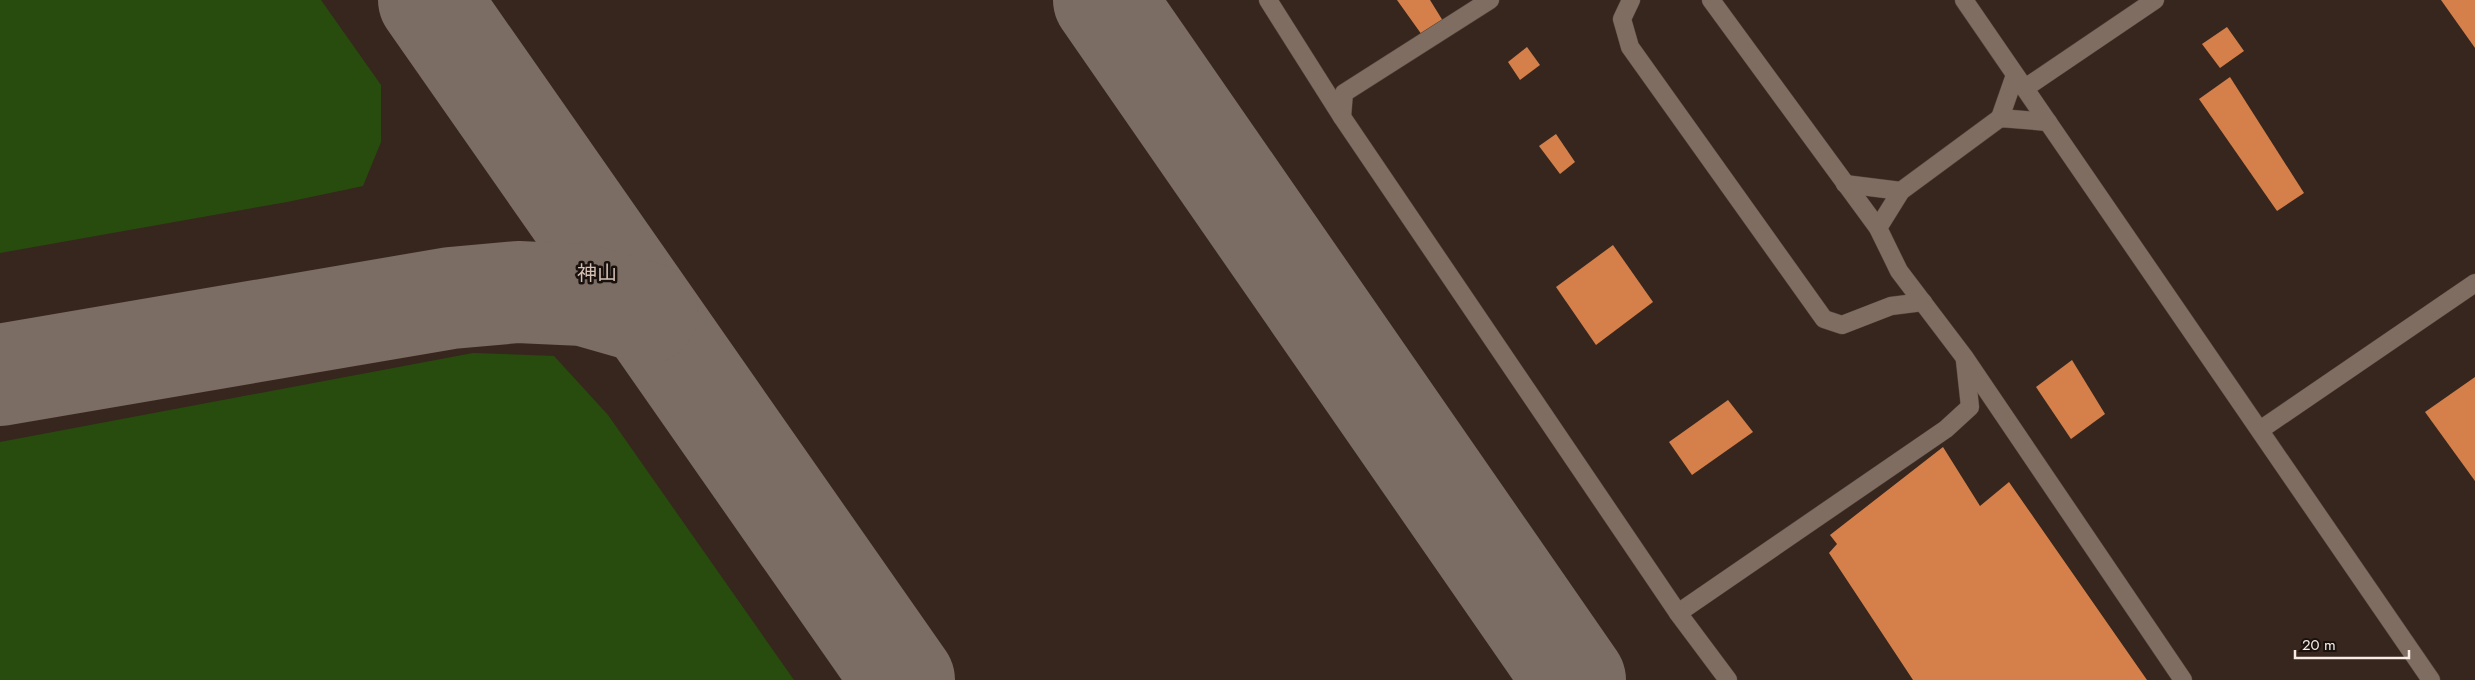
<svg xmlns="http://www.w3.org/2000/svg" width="2475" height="680" font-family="Jost,'Noto Sans JP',sans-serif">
  <rect width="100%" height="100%" fill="#37261d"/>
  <!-- green -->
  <g fill="#284c0e">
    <polygon points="0,0 321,0 381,85 381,142 363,186 287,202 0,253"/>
    <polygon points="473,353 554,356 608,415 794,680 0,680 0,442"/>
  </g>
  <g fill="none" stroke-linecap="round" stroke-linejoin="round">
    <!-- taxiway -->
    <g stroke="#7b6c64" stroke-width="102">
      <polyline points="429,0 904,680"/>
      <polyline points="1104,0 1575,680"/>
      <polyline points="0,375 451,298 518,292 584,295 647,313"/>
    </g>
  </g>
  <!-- building -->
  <g fill="#d5804a">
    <polygon points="1397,0 1430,0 1443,21 1422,35"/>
    <polygon points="2441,0 2475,0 2475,48"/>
    <polygon points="2227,27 2244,51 2220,68 2202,44"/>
    <polygon points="1527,47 1540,65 1520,80 1508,62"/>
    <polygon points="2230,77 2304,193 2277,211 2199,99"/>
    <polygon points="1556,134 1575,162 1560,174 1539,146"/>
    <polygon points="1613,245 1653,302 1596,345 1556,287"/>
    <polygon points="2072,360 2105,414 2071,439 2036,387"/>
    <polygon points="2475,377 2475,481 2425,412"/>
    <polygon points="1728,400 1753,432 1692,475 1669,442"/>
    <polygon points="1943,447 1980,506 2009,482 2147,680 1913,680 1829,553 1837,544 1830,535"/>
  </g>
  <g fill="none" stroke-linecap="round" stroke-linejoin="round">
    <defs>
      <g id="service">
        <polyline points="1268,0 1342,117 1678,613 1728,680"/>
        <polyline points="1631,0 1622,19 1630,47 1824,319 1842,325 1891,306 1923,302"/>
        <polyline points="1711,0 1878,228 1899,271 1965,358 2183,680"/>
        <polyline points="1964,0 2431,680"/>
        <polyline points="2025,88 2155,0"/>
        <polyline points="1342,117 1344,93 1490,0"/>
        <polyline points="2000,118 2015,75"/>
        <polyline points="1845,184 1901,191"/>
        <polyline points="1878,228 1901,191 2000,118 2048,122"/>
        <polyline points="2260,430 2475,283"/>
        <polyline points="1678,613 1946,429 1970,407 1965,361"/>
      </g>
    </defs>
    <!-- service casing -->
    <use href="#service" stroke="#52443c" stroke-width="19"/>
    <!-- service -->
    <use href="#service" stroke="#806d62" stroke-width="18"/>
  </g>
  <g text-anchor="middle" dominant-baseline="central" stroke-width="5" stroke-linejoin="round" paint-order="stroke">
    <!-- quarter labels -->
    <g font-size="20" fill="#d5bfb2" stroke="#19110d">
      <text x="597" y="273">神山</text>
    </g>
  </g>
  <!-- scale -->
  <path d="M2295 650v8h114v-8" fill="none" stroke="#f8ece6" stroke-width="2.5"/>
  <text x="2302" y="650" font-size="15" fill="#f8ece6" stroke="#19110d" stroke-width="4" paint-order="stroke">20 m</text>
</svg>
